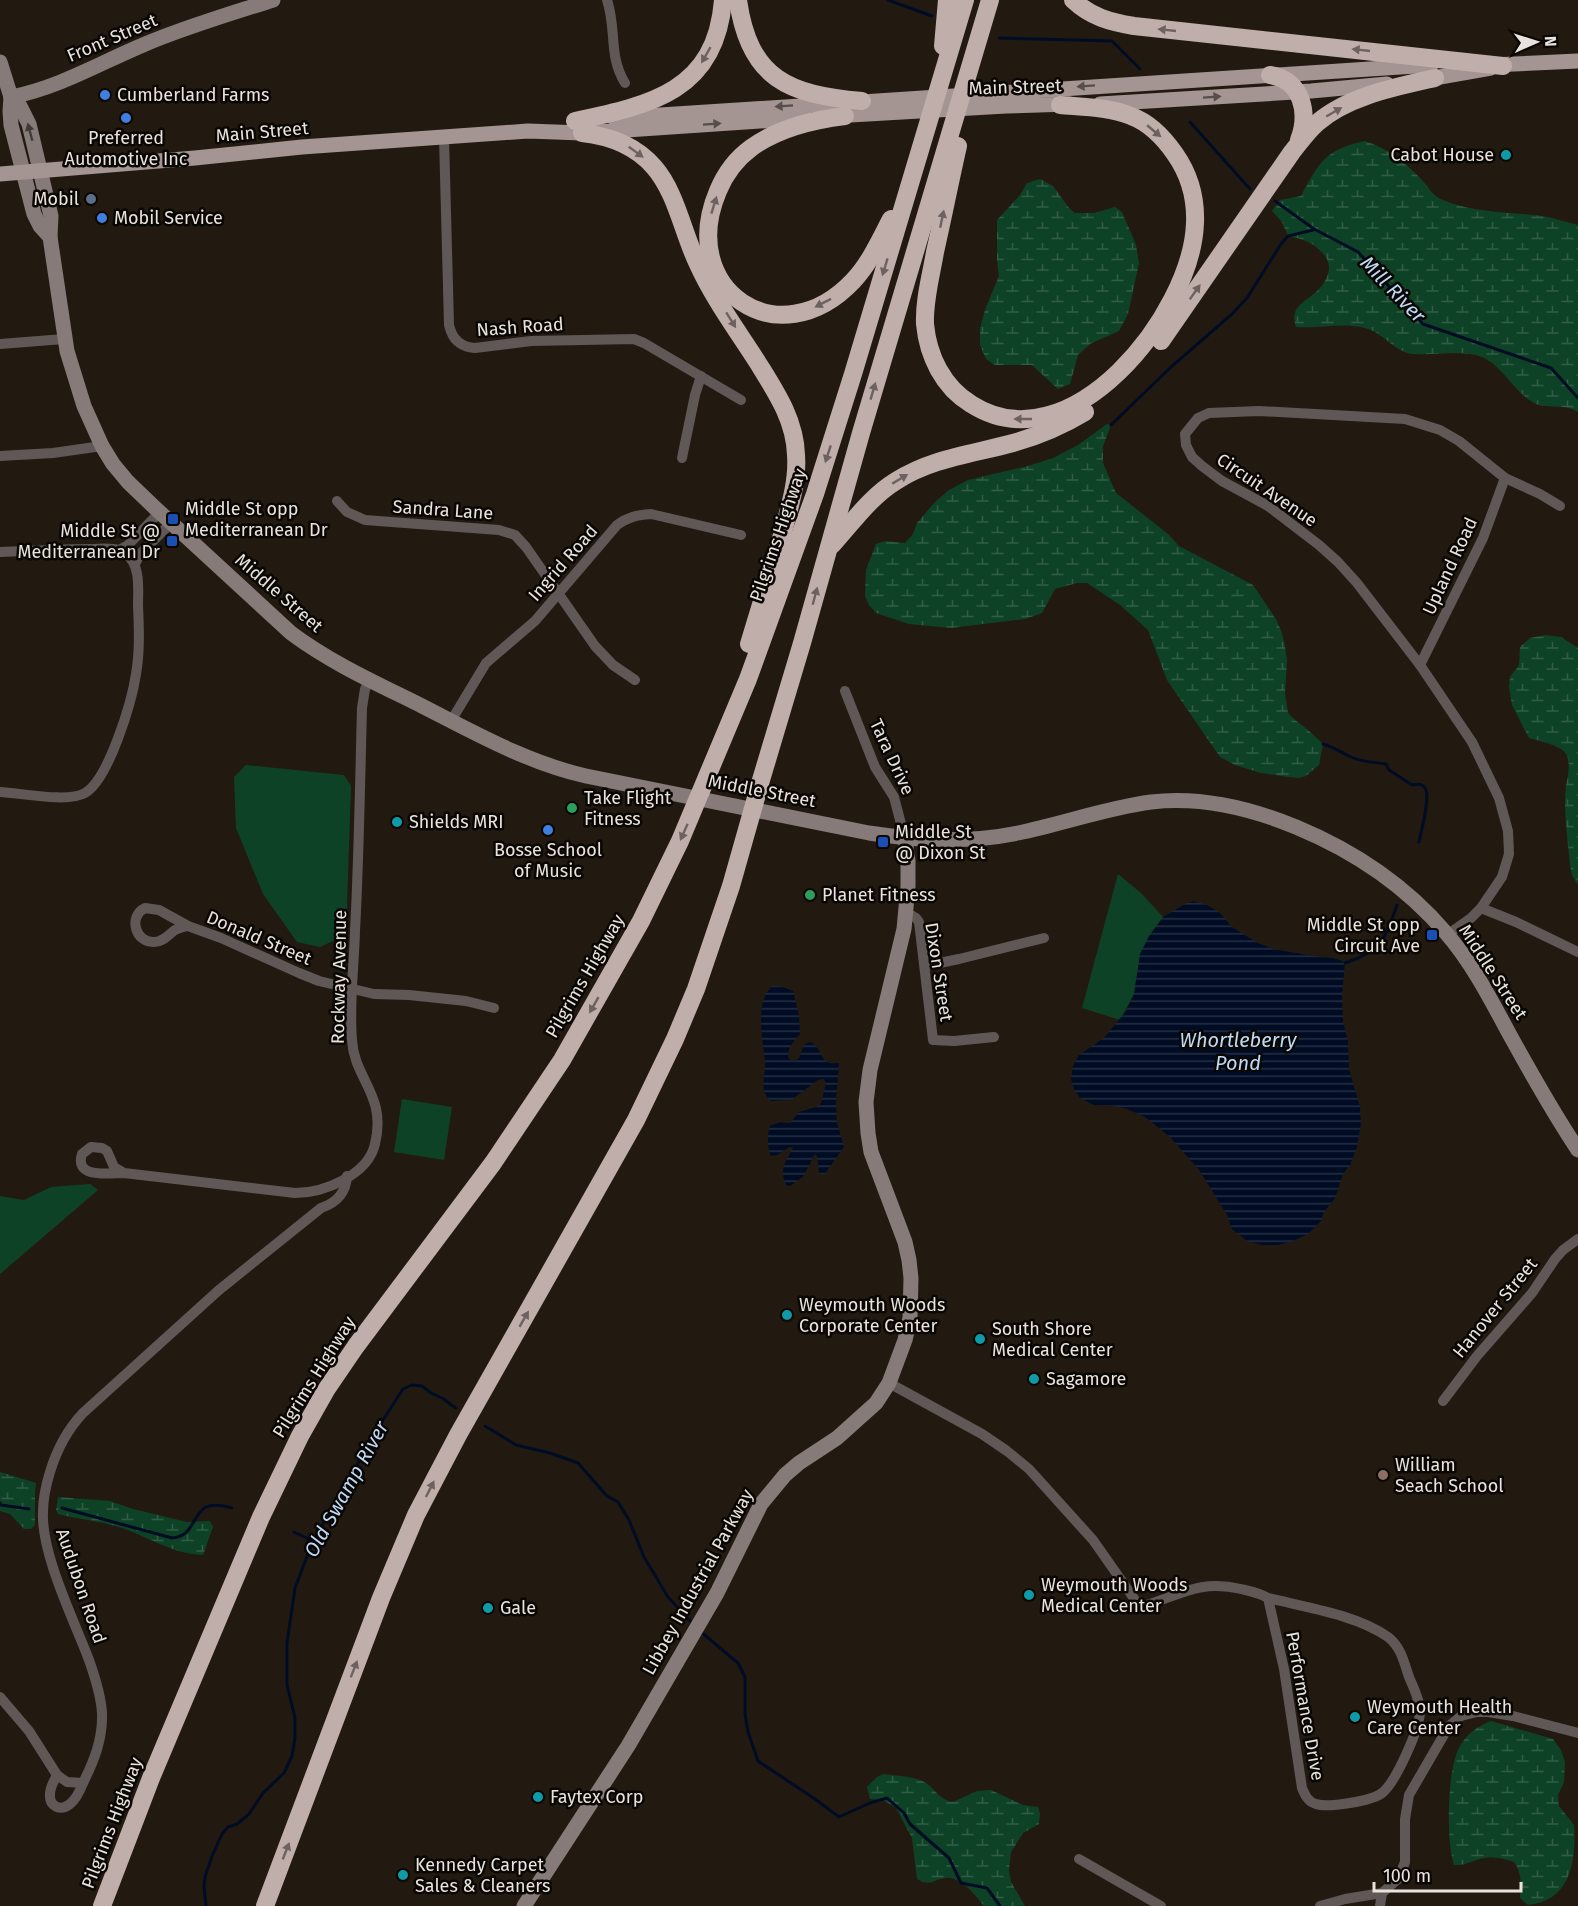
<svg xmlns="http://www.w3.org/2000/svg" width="1578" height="1906" font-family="'Fira Sans',sans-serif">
  <defs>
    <pattern id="wetland-marsh" width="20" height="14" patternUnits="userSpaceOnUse" patternTransform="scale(1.5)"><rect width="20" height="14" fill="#0e4226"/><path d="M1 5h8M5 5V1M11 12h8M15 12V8" fill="none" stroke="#315d45"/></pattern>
    <pattern id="water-rules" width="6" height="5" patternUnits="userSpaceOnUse" patternTransform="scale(1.5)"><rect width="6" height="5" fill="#000c24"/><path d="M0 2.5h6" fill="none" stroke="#252f43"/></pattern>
  </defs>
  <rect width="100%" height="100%" fill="#221a11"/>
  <!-- green -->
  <g fill="#0e4226">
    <polygon points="246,765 344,775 351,786 346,935 320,947 297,942 263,894 236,828 234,777"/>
    <polygon points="1118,874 1141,893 1163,917 1137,975 1134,994 1120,1020 1082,1008"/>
    <polygon points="402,1099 452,1107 444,1160 394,1152"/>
    <polygon points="90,1184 98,1190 0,1274 0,1196 24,1200 51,1187"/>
  </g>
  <!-- wetland -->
  <g fill="url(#wetland-marsh)">
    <path d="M1365 141C1387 148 1406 163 1422 180 1430 189 1433 197 1445 201 1476 213 1510 212 1542 216 1554 218 1566 222 1578 225V412C1565 403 1548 410 1534 403 1514 392 1503 366 1482 357 1461 349 1435 356 1413 354 1394 352 1383 332 1365 328 1342 322 1319 329 1296 327 1295 323 1293 317 1295 313 1298 300 1321 296 1328 274 1330 267 1329 262 1325 256 1315 243 1304 239 1288 236L1282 222 1272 211 1280 200 1301 196C1319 162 1326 149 1365 141Z"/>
    <polygon points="1040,179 1053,186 1069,208 1075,213 1094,213 1115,207 1122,212 1128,226 1136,245 1139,263 1128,314 1119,331 1090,344 1078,355 1070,384 1058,389 1032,365 995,365 986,359 980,345 980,328 985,310 999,276 997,260 997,220 1020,195 1027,183"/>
    <polygon points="1107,424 1111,425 1103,446 1103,463 1116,493 1168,534 1179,546 1253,585 1276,619 1282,633 1285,646 1287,661 1285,693 1288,713 1294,719 1308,730 1323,744 1319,765 1306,776 1299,778 1288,777 1261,773 1235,765 1220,757 1167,680 1148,630 1120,605 1087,583 1077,583 1055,589 1042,613 1025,619 951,628 909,624 876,613 869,605 865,596 866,570 876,544 885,541 905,543 913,534 917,523 935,502 949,490 968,480 1028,466 1053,458 1078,445"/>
    <path d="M1546 635 1561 637 1578 648V885L1572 875 1570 865C1568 840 1563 811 1566 786 1568 776 1571 763 1566 754 1561 745 1539 741 1529 738L1512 705 1509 687 1510 677 1519 665 1520 647 1530 638Z"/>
    <polygon points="0,1472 36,1483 35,1493 35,1525 31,1529 24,1529 10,1514 0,1511"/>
    <path d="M58 1497 110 1501 133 1509 187 1522 210 1521 213 1527 203 1555C172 1554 147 1536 119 1527 99 1521 78 1519 58 1514L56 1510Z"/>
    <path d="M1491 1721 1553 1739 1561 1750 1565 1762 1564 1782 1558 1795 1559 1806 1574 1825C1576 1859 1572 1901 1528 1905L1520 1898C1521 1884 1522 1873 1514 1862 1504 1859 1494 1856 1484 1858 1473 1860 1466 1866 1454 1865 1446 1841 1447 1770 1459 1748 1465 1735 1478 1726 1491 1721Z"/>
    <path d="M883 1774C896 1776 915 1776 926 1783 935 1789 941 1801 953 1802L977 1791 991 1790 1023 1805 1038 1807 1040 1814 1039 1824 1023 1833 1011 1852 1009 1870 1011 1882 1025 1906H984C975 1895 961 1876 945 1878 932 1880 932 1887 917 1879L912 1838 896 1808 883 1800 870 1799 867 1787 877 1777Z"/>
  </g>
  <!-- water -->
  <g fill="url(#water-rules)">
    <polygon points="1193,901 1207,905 1220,913 1232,927 1258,943 1273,949 1313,956 1332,958 1340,960 1345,963 1342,996 1343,1022 1348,1041 1349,1069 1360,1107 1361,1124 1357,1147 1350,1165 1343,1174 1335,1198 1324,1212 1321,1221 1308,1234 1293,1241 1278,1245 1262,1245 1247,1241 1232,1229 1227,1215 1199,1170 1170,1137 1145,1117 1127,1109 1109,1105 1094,1105 1080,1098 1074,1089 1071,1079 1073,1066 1079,1055 1104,1038 1126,1011 1134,994 1140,954 1149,936 1163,917 1185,904"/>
    <path d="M773 986 783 987 793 991 799 1015 800 1034C794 1042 786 1048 789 1059L794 1061 799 1058 804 1045 810 1042C825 1048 817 1066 839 1063L836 1101 837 1123 844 1147 824 1175 819 1173 817 1156 815 1154 803 1177 790 1186 786 1185C779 1169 785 1163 793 1148L790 1147 777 1155 771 1156C767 1148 767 1133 770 1126L780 1122 790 1123 799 1112 819 1106 822 1101 826 1082 823 1079 818 1080 791 1100 771 1101C758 1091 766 1076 765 1062 763 1042 754 999 773 986Z"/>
  </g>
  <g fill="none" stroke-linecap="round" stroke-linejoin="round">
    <!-- stream -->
    <g stroke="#000c24" stroke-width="3">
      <polyline points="888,0 932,16"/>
      <polyline points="999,38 1112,41 1140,69"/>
      <polyline points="1190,122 1250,189"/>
      <polyline points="1275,201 1314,229 1358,252 1423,324 1551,368 1578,398"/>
      <polyline points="1111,425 1171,367 1232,314 1247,298 1281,244 1288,236 1313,230"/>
      <path d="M1323 744C1334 747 1340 752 1351 757 1362 762 1374 762 1386 764L1389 770 1412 785C1417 784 1422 783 1425 788 1431 797 1421 831 1419 842"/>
      <path d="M1345 963C1381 951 1385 939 1397 905"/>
      <polyline points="485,1426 516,1445 550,1453 578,1463 607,1496 618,1502 629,1520 644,1557 668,1597 694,1625"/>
      <polyline points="0,1503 1,1505 29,1509"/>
      <path d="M62 1508 172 1538C203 1536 186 1494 232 1508"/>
      <polyline points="294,1532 313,1541"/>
      <polyline points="701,1632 738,1663 745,1677 745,1714 748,1732 758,1761 815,1799 839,1817 870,1803 887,1798 904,1813 910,1824 949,1858 961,1883 987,1888 1000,1906"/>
      <polyline points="206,1906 204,1886 205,1877 212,1856 222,1834 228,1827 237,1824 249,1814 263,1793 284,1773 292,1756 295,1738 295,1718 287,1685 287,1643 295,1588 313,1541 383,1420 403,1389 412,1385 422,1386 431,1393 442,1398 456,1408"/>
    </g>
    <!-- street -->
    <g stroke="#5f5856" stroke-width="10">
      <path d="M607 0C617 30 608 55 625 83"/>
      <path d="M444 137 449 325C452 339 460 347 475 348L531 341 634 339 644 343 741 400"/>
      <polyline points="0,344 64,339"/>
      <polyline points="0,456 53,453 102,446"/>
      <polyline points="682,458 695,395 701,376"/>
      <polyline points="337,501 347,512 365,520 499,530 515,535 526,547 595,646 613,665 635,680"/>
      <polyline points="119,550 128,545 159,513"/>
      <path d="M0 552C30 551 61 549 91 549 99 549 110 547 118 550 119 550 126 554 126 554 141 565 138 589 138 605 139 628 140 651 136 674 132 701 109 779 85 793 68 803 21 793 0 792"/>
      <polyline points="135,564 140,554 171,523"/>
      <polyline points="1420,665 1483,538 1505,478"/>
      <polyline points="845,691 875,767 894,797 905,839"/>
      <path d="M451 721 486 663 535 621 617 525C628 517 637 515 651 514L741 535"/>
      <polyline points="1481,908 1516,922 1578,952"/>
      <polyline points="906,912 916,918 919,922 933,1040 954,1041 994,1037"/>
      <path d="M188 926C184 927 179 928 175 930 168 935 163 942 154 942 135 943 128 916 145 908L159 910 188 926 221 938 299 973 319 981 374 994 409 995 466 1001 494 1008"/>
      <polyline points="1447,935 1471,918 1481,908 1502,877 1509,854 1508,831 1499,798 1472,742 1420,665 1357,583 1338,562 1319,545 1268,506 1222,481 1202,466 1192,457 1186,445 1185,434 1198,418 1209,413 1259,411 1405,419 1440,430 1459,441 1505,478 1540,494 1560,506"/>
      <polyline points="925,966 959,959 1044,938"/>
      <path d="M124 1173C109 1173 74 1179 82 1154L91 1147 102 1148 107 1151 114 1167 124 1173 295 1193C324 1193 368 1175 375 1144 387 1095 354 1079 352 1040 349 1004 354 967 355 931 359 857 360 783 362 708L365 689 370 680"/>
      <path d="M889 1383 982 1434 1007 1451 1029 1469 1093 1540 1140 1607C1179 1596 1198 1579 1241 1589 1250 1591 1260 1593 1268 1598 1305 1607 1357 1615 1388 1637 1401 1647 1404 1662 1409 1677 1413 1687 1420 1700 1420 1711 1420 1728 1396 1782 1382 1793 1372 1801 1328 1808 1316 1804 1308 1802 1305 1795 1302 1788L1284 1669 1268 1598"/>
      <polyline points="1443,1401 1477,1356 1532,1293 1555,1259 1563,1250 1578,1239"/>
      <path d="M0 1697 29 1731 57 1775 67 1782 83 1783C94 1761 103 1739 102 1713 101 1695 95 1677 89 1660 74 1620 41 1554 43 1512 43 1499 46 1485 50 1472 57 1449 67 1430 83 1413L219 1290 321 1208C336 1203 346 1193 347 1176"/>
      <path d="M57 1775C54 1781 50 1787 50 1794 49 1806 60 1812 70 1804 76 1799 80 1791 83 1783"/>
      <polyline points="1079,1859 1161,1906"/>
      <polyline points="1320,1906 1345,1899 1382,1893 1398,1879 1405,1862 1405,1819 1409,1795 1449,1726 1461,1716 1477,1712 1488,1712 1513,1716 1578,1733"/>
      <polyline points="1380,1906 1382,1893"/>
    </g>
    <!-- secondary -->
    <g stroke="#867b78" stroke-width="15">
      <polyline points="0,62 11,97 10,111 11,125 34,214 40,226 50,237"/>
      <path d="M11 97 20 106 29 124 51 216 50 237 67 351 84 406 102 446 113 464 128 482 153 506 291 633C331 663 378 684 422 706 475 733 528 763 586 776L869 833C919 841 969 843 1018 833 1062 824 1106 808 1151 802 1201 796 1250 808 1296 827 1354 851 1405 885 1446 933 1473 964 1492 1002 1511 1037 1532 1075 1554 1114 1578 1150"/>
      <path d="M11 97C58 88 100 63 143 45 185 27 230 14 273 0"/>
      <polyline points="524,1906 628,1746 717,1593 761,1504 785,1475 799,1463 837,1438 876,1403 889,1383 905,1340 910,1318 911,1278 909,1260 905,1242 871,1152 868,1133 866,1102 870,1070 904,929 908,886 908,861 905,839"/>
    </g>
    <!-- primary -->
    <g stroke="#a49592" stroke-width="15">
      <polyline points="1491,65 1578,61"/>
      <polyline points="1423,80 1491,68"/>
      <polyline points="1100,104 1311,91 1387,84"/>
      <polyline points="833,116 1006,106 1070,104"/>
      <polyline points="614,118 1431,65"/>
      <polyline points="0,174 195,158 302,147 528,131 582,133 806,118"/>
    </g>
    <!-- highway -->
    <g stroke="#bfaeaa" stroke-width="18">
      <path d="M738 0C749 79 789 95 862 101"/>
      <path d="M1073 0C1091 17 1110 22 1134 26L1503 66"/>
      <polyline points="943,46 947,0"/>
      <path d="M1270 75C1303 80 1309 114 1299 140"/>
      <path d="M845 116C812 120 778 128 751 148 736 159 725 174 718 191 676 290 779 359 853 281 870 263 880 240 891 219"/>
      <path d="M575 121C651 105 716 91 723 0"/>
      <path d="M582 133C610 136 635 145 654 167 676 192 683 233 697 262 713 298 737 330 758 363 776 392 795 420 796 455 798 482 789 509 782 535 771 571 760 608 749 644"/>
      <path d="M958 146C950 181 943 217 935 252 931 276 924 300 925 324 928 356 943 387 971 404 1070 468 1192 314 1195 223 1196 198 1189 174 1175 154 1164 138 1150 123 1131 116 1109 107 1083 107 1060 105"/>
      <path d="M1161 341 1292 152C1300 142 1307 132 1317 123 1348 96 1396 87 1435 78"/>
      <path d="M832 545C852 523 870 497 896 481 932 458 973 454 1013 443 1038 436 1062 426 1085 412"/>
      <polyline points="102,1906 151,1778 261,1517 300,1436 326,1390 356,1346 493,1163 562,1060 641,921 680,841 748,679 815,494 853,374 965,0"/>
      <polyline points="265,1906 381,1598 416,1515 458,1435 636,1120 675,1039 696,989 731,886 761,780 802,643 861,433 990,0"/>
    </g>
  </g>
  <!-- one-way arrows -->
  <defs><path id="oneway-solid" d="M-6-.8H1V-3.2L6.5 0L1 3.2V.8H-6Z" transform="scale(1.5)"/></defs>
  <g fill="#6d625f">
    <use href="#oneway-solid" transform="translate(1167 30) rotate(-174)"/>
    <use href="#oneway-solid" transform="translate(1361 50) rotate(-174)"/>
    <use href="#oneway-solid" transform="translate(706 55) rotate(120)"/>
    <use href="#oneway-solid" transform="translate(1334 112) rotate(-30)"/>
    <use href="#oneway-solid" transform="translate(1154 131) rotate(40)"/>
    <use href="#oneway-solid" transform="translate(636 152) rotate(36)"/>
    <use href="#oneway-solid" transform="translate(714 205) rotate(-73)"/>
    <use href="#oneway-solid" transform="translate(942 219) rotate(-78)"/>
    <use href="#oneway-solid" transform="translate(885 267) rotate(107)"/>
    <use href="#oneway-solid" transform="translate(1195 292) rotate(-55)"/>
    <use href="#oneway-solid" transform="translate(823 303) rotate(153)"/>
    <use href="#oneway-solid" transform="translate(731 320) rotate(58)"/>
    <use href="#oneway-solid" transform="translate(873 391) rotate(-74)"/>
    <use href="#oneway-solid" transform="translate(1023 419) rotate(180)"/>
    <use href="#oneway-solid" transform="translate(828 454) rotate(108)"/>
    <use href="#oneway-solid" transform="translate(900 479) rotate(-31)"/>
    <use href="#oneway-solid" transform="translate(815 596) rotate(-75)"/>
    <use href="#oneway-solid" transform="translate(684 832) rotate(114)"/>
    <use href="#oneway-solid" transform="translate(594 1005) rotate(120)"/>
    <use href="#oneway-solid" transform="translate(524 1319) rotate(-60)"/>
    <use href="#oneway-solid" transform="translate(430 1489) rotate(-63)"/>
    <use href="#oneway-solid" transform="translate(354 1669) rotate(-69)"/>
    <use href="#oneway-solid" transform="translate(286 1851) rotate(-69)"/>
  </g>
  <g fill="#564e4a">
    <use href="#oneway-solid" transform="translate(1086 86) rotate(176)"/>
    <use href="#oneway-solid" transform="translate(1212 97) rotate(-4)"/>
    <use href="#oneway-solid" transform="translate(784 106) rotate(176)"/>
    <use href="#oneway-solid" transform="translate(712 124) rotate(-4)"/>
  </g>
  <use fill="#413b38" href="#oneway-solid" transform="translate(30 132) rotate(-105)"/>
  <!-- markers -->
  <g fill="#3f7fe0" stroke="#090603" stroke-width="2">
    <circle cx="105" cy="95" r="6"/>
    <circle cx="126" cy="118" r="6"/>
    <circle cx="102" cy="218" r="6"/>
    <circle cx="548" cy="830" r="6"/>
  </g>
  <g fill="#0f9aa8" stroke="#090603" stroke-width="2">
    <circle cx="1506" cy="155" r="6"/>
    <circle cx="397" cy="822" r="6"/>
    <circle cx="787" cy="1315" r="6"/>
    <circle cx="980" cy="1339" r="6"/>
    <circle cx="1034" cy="1379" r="6"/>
    <circle cx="1029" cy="1595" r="6"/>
    <circle cx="488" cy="1608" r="6"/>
    <circle cx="1355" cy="1717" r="6"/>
    <circle cx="538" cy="1797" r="6"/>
    <circle cx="403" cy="1875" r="6"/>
  </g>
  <circle fill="#5c6f8a" stroke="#090603" stroke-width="2" cx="91" cy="199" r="6"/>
  <g fill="#1a4fb4" stroke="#090603" stroke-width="2">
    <rect x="167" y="513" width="12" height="12" rx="3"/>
    <rect x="166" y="535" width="12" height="12" rx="3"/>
    <rect x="877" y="836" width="12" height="12" rx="3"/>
    <rect x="1426" y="929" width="12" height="12" rx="3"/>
  </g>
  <g fill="#2e9e5b" stroke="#090603" stroke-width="2">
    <circle cx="572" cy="808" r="6"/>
    <circle cx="810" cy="895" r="6"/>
  </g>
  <circle fill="#8d6e63" stroke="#090603" stroke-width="2" cx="1383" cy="1475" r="6"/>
  <g text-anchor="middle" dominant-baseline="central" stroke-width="5" stroke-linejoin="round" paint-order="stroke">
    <!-- street labels -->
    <g font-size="18" fill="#e9e3dd" stroke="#090603">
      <text transform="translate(112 38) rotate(-23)">Front Street</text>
      <text transform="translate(1015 87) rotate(-2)">Main Street</text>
      <text transform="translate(262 132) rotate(-5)">Main Street</text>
      <text transform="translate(520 327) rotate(-4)">Nash Road</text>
      <text transform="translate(1267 490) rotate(34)">Circuit Avenue</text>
      <text transform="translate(443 510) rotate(4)">Sandra Lane</text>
      <text transform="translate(778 535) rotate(-71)">Pilgrims Highway</text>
      <text transform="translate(563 563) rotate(-49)">Ingrid Road</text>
      <text transform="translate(1450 566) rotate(-65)">Upland Road</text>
      <text transform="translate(279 593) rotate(41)">Middle Street</text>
      <text transform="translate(892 757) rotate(65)">Tara Drive</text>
      <text transform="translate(762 791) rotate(11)">Middle Street</text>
      <text transform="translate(259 938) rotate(23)">Donald Street</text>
      <text transform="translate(939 972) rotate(81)">Dixon Street</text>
      <text transform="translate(1493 972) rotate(57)">Middle Street</text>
      <text transform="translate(585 976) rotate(-60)">Pilgrims Highway</text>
      <text transform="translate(339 977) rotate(-89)">Rockway Avenue</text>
      <text transform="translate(1495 1308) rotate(-51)">Hanover Street</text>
      <text transform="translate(314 1377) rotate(-58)">Pilgrims Highway</text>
      <text transform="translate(698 1582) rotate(-61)">Libbey Industrial Parkway</text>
      <text transform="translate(81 1586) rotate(71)">Audubon Road</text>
      <text transform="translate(1305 1706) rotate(80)">Performance Drive</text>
      <text transform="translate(112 1823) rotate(-69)">Pilgrims Highway</text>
    </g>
    <!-- poi labels -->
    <g font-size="18" fill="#e9e3dd" stroke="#090603" text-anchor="start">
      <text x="117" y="95">Cumberland Farms</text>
      <text x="126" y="138" text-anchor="middle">Preferred<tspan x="126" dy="21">Automotive Inc</tspan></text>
      <text x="1494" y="155" text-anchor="end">Cabot House</text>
      <text x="79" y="199" text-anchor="end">Mobil</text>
      <text x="114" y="218">Mobil Service</text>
      <text x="185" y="509">Middle St opp<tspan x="185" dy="21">Mediterranean Dr</tspan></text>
      <text x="160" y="531" text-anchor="end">Middle St @<tspan x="160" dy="21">Mediterranean Dr</tspan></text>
      <text x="584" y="798">Take Flight<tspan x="584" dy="21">Fitness</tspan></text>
      <text x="409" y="822">Shields MRI</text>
      <text x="895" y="832">Middle St<tspan x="895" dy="21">@ Dixon St</tspan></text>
      <text x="548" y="850" text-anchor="middle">Bosse School<tspan x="548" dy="21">of Music</tspan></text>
      <text x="822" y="895">Planet Fitness</text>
      <text x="1420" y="925" text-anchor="end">Middle St opp<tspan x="1420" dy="21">Circuit Ave</tspan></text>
      <text x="799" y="1305">Weymouth Woods<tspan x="799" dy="21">Corporate Center</tspan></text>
      <text x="992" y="1329">South Shore<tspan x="992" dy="21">Medical Center</tspan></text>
      <text x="1046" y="1379">Sagamore</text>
      <text x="1395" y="1465">William<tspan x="1395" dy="21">Seach School</tspan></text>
      <text x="1041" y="1585">Weymouth Woods<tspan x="1041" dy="21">Medical Center</tspan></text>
      <text x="500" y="1608">Gale</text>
      <text x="1367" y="1707">Weymouth Health<tspan x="1367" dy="21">Care Center</tspan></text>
      <text x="550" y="1797">Faytex Corp</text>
      <text x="415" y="1865">Kennedy Carpet<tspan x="415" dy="21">Sales &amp; Cleaners</tspan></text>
    </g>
    <!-- water labels -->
    <g font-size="20" font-style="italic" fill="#bdd9f6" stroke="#090603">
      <text transform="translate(1393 289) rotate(46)">Mill River</text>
      <text x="1238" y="1040">Whortleberry<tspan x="1238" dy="23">Pond</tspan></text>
      <text transform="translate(346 1489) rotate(-61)">Old Swamp River</text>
    </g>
  </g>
  <!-- north arrow -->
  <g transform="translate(1536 42) rotate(87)" stroke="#090603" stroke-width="4.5" paint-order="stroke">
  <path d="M0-4.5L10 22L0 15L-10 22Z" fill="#e9e3dd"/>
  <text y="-9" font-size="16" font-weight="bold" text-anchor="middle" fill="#e9e3dd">N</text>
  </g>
  <!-- scale -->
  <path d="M1374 1882v9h147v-9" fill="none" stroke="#e9e3dd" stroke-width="3"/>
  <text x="1383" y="1882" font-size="18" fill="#e9e3dd" stroke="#090603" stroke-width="4.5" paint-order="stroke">100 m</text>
</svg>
